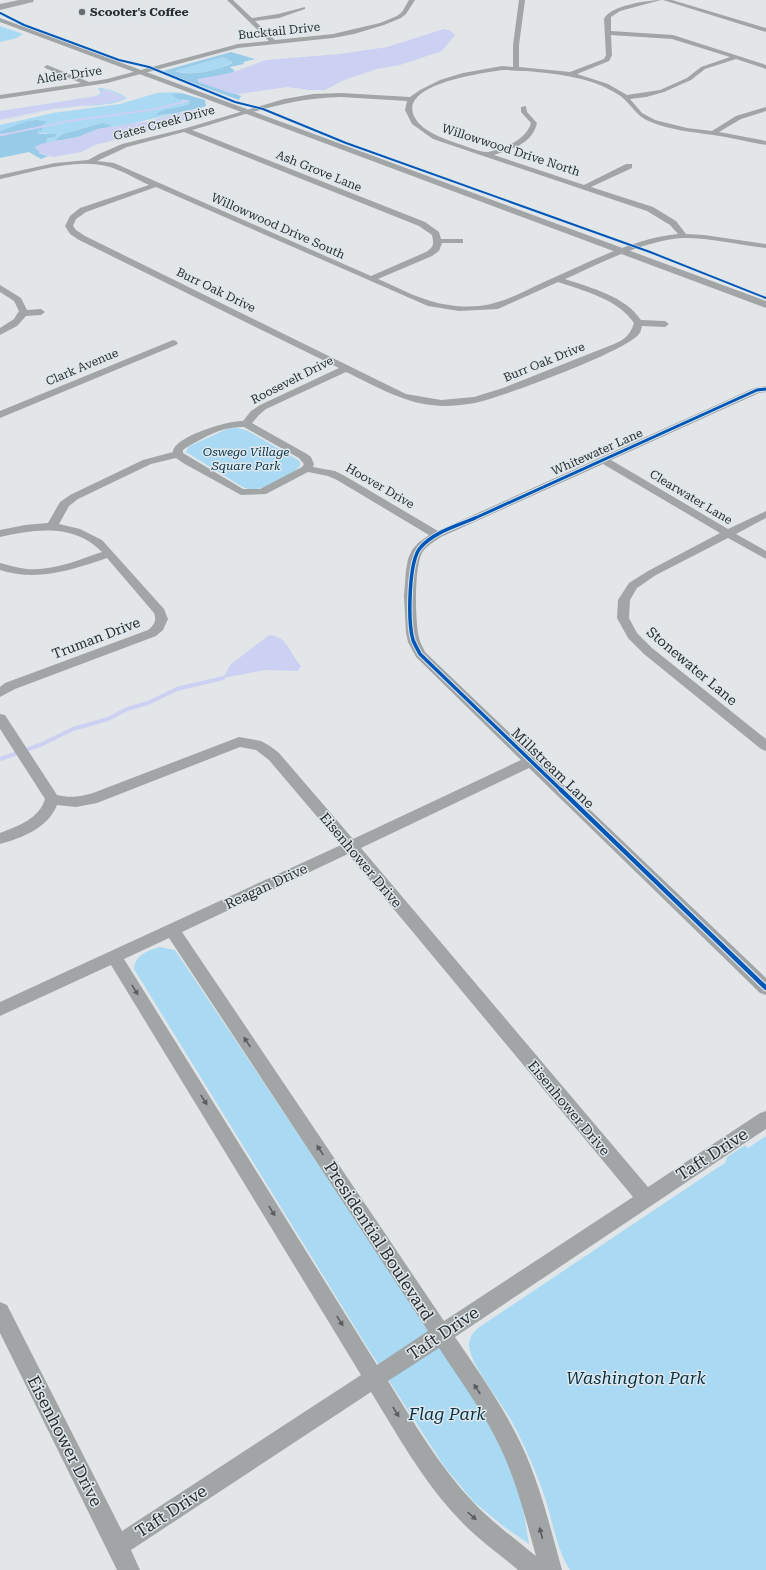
<svg xmlns="http://www.w3.org/2000/svg" width="766" height="1570" font-family="'Roboto Serif',serif">
  <rect width="100%" height="100%" fill="#e2e6e8"/>
  <!-- green -->
  <g fill="#aad9f4">
    <polygon points="0,26 23,34 17,38 0,42"/>
    <path d="M223 57 233 61C223 71 188 76 175 71Z"/>
    <path d="M98 88C105 87 121 93 127 98 111 107 85 105 67 107 44 110 22 117 0 121L48 110 97 104 120 100 125 97 104 89 102 94 98 96 0 111 96 96 101 93Z"/>
    <polygon points="180,92 173,94 183,101 190,101 190,103 184,107 169,109 159,116 178,111 182,112 121,126 112,127 108,124 102,123 63,134 56,139 57,141 47,143 46,139 52,138 46,133 39,134 40,127 33,120 0,131 0,125 53,113 120,104 157,93"/>
    <path d="M235 427 248 431 298 460 300 462V466C293 474 267 487 257 489 251 490 246 489 241 486L186 452 188 447 227 429Z"/>
    <path d="M160 947 175 950 474 1397 504 1448 520 1491 529 1544 503 1526 474 1502 444 1466 366 1345 134 969C135 955 147 951 160 947Z"/>
    <path d="M766 1136V1570H570C557 1550 553 1523 546 1501 537 1473 525 1446 511 1420 502 1403 467 1361 469 1343 470 1337 473 1332 478 1328L711 1172 725 1163 727 1157 745 1145 748 1148Z"/>
  </g>
  <!-- forest -->
  <g fill="#97cbe8" fill-rule="evenodd">
    <path d="M231 52 255 59 243 62 244 64 230 67 235 71 231 73 198 80 241 96 239 100 165 73 163 71ZM223 57 233 62C223 70 188 77 175 71Z"/>
    <path d="M181 93 205 100 206 106C199 109 161 116 156 115 164 106 180 110 190 103V101C182 99 177 101 172 94Z"/>
    <polygon points="37,120 47,122 40,127 43,130 38,132 39,134 56,134 55,137 46,139 47,143 44,143 39,153 48,156 41,159 29,152 0,158 0,131 28,121"/>
    <polygon points="102,123 108,124 112,127 98,129 78,137 57,141 56,139 63,134"/>
  </g>
  <!-- water -->
  <g fill="#ccd0f2">
    <polygon points="444,29 451,31 455,35 442,51 400,65 377,69 344,80 325,90 309,90 287,87 238,94 230,93 198,82 198,79 231,73 266,60 340,54 387,47"/>
    <path d="M102 89 125 97C114 106 74 105 58 108 39 111 19 116 0 120V111L98 96 102 94 100 91Z"/>
    <polygon points="189,110 198,110 207,113 126,137 95,145 81,152 53,157 43,155 34,147 44,143 78,137 98,129 149,121"/>
    <path d="M269 635C288 636 290 654 301 666L298 671 265 670 223 678 230 665Z"/>
  </g>
  <g fill="none" stroke-linecap="round" stroke-linejoin="round">
    <!-- stream-far2 -->
    <polyline stroke="#ccd0f2" stroke-width="2" points="2,135 69,121 150,110 188,101"/>
    <!-- stream-far1 -->
    <polyline stroke="#ccd0f2" stroke-width="2.5" points="0,135 7,134"/>
    <!-- stream -->
    <polyline stroke="#ccd0f2" stroke-width="4" points="0,759 40,745 73,729 108,719 127,709 148,703 177,689 223,678"/>
    <!-- minor -->
    <g fill="#a2a5a6" fill-rule="evenodd">
      <polygon points="227,0 233,0 252,18 278,14 305,7 305,9 279,18 255,21 275,40 333,34 380,23 397,16 402,12 409,0 415,0 406,14 401,18 384,25 354,34 333,38 238,48 107,83 0,99 0,95 81,83 45,68 44,67 47,65 89,82 107,79 238,44 269,41"/>
      <path d="M519 0H525L519 45V67L570 72 604 59 606 55 604 19C609 6 648 0 661 0L620 11 611 17V31L673 35 766 65V69L736 59 705 69 691 80 664 92 646 97 630 99 642 113 655 120 687 128 712 131 736 116 766 107V111L741 119 719 132 766 141V145C748 142 730 137 713 135 692 132 670 130 651 122 635 116 631 103 619 95 591 77 559 74 526 71 516 71 506 69 496 71 477 74 400 85 414 116 421 131 442 138 456 143 463 145 482 153 488 152 504 149 526 140 531 123L521 112V107L526 106 527 112 537 123C532 144 512 149 494 155L584 185 626 164H632V168L591 187 653 207 676 221 686 234 704 235 766 244V248C739 245 711 238 684 238 647 239 599 264 565 279 591 288 625 296 641 320L665 321 669 324 665 327 642 326C641 329 641 332 639 334 627 351 500 398 475 403 464 405 453 406 442 406 407 405 377 387 346 372L266 409 259 415 252 423 307 454 311 457 314 464 313 467 335 471 345 476 438 531 754 388 766 386V392L759 393 611 460 728 529 766 511V518L736 534 766 551V559L728 538 656 575 637 588 630 600 629 618 637 633 652 648 766 739V751L761 749 644 654 628 638 617 618 618 600 629 583 648 571 720 533 603 464 441 537C435 541 426 546 422 553 414 568 415 621 419 638 420 643 423 647 425 652L766 978V995L760 993 529 768 361 848 648 1187 760 1113 766 1111V1129L455 1337C476 1368 498 1399 515 1432 538 1475 549 1523 562 1570H518C498 1553 475 1537 458 1518 423 1481 398 1436 371 1392L131 1550 140 1570H117L0 1333V1302L7 1305 122 1531 361 1375 111 965 0 1016V1002L341 845 269 760 256 750 240 747 97 803 76 807 57 805C48 828 22 838 0 844V833C18 826 39 819 45 799L0 729V714L5 715 57 795C69 798 81 797 93 793L239 737 261 741 270 746 279 753 353 839 521 760 416 657 408 642 406 633 404 596 406 570 408 559 412 550 418 543 429 535 337 480 328 476 308 472 266 494 241 495 183 463 176 458 151 464 78 499 69 506 59 524 80 529 102 540 164 609 168 619 163 630 156 636 15 689 0 697V687L5 683 148 630C154 625 157 621 154 613L107 558C72 570 37 582 0 570V563C9 565 18 568 27 569 53 571 78 560 102 552 74 523 35 529 0 537V530L25 525 48 523 60 502 70 495 143 460 173 452C173 437 229 420 243 421L251 411 260 405 339 368 79 240 70 234 65 226 70 216 80 208 149 185C136 179 123 171 110 167 77 157 32 172 0 179V175L55 163 88 160 99 154 122 144 183 129 284 99 313 94 341 93 410 97 420 90 440 80 463 73 502 66 513 67V45ZM611 35 672 39 730 57 701 67 687 78 660 90 627 95 608 84 577 74 609 61 612 55ZM341 97 407 101 405 110 412 124 433 139 647 211 670 225 678 234C634 238 585 264 544 282 510 298 489 311 449 305 424 302 401 289 378 279L432 256 439 251 442 243H463V239H441L439 232 425 222 192 130C243 116 286 98 341 97ZM184 132 419 226 432 235C434 244 434 247 426 252L371 276 114 163 97 161 127 147ZM156 187 428 306 459 311 498 309 558 282C584 291 618 299 634 323 630 337 622 341 609 346L503 388 474 397 441 400 406 394 85 236 76 230 73 226 76 219 86 212ZM244 427 299 458 304 464 302 467 260 489H243L183 453V450L187 447C205 437 222 426 244 427ZM348 854 633 1197 444 1321 182 932ZM169 938 428 1331 377 1365 124 959ZM439 1348C459 1379 485 1414 501 1449 517 1483 526 1520 536 1556 516 1540 490 1520 473 1502 439 1466 414 1423 388 1381Z"/>
      <polygon points="663,0 672,0 766,28 766,32"/>
      <polygon points="0,285 21,298 27,310 41,309 45,312 41,315 26,316 17,326 0,335 0,328 14,319 19,311 14,301 0,292"/>
      <polygon points="173,340 176,341 178,343 176,345 0,418 0,411"/>
    </g>
    <!-- tertiary -->
    <polygon fill="#a2a5a6" fill-rule="evenodd" points="0,18 766,301 766,308 0,22"/>
    <!-- primary -->
    <polygon fill="#a6a7a9" fill-rule="evenodd" points="19,0 34,0 33,2 0,10 0,4"/>
    <defs>
      <polyline id="cycleway-far3" points="0,13 24,25 119,60 149,67 235,102 263,109 346,143 650,252 766,298"/>
      <polyline id="cycleway-far2" points="473,519 757,390 766,389"/>
      <path id="cycleway-far1" d="M475 518C457 526 434 532 421 547 408 560 408 623 413 640 415 645 418 650 420 654L562 791"/>
      <polyline id="cycleway" points="561,790 766,988"/>
    </defs>
    <!-- cycleway-far3 casing -->
    <use href="#cycleway-far3" stroke="#dee7ec" stroke-width="3"/>
    <!-- cycleway-far2 casing -->
    <use href="#cycleway-far2" stroke="#dee7ec" stroke-width="5"/>
    <!-- cycleway-far1 casing -->
    <use href="#cycleway-far1" stroke="#dee7ec" stroke-width="5.5"/>
    <!-- cycleway casing -->
    <use href="#cycleway" stroke="#dee7ec" stroke-width="7"/>
    <!-- cycleway-far3 -->
    <use href="#cycleway-far3" stroke="#0057b8" stroke-width="2"/>
    <!-- cycleway-far2 -->
    <use href="#cycleway-far2" stroke="#0057b8" stroke-width="3"/>
    <!-- cycleway-far1 -->
    <use href="#cycleway-far1" stroke="#0057b8" stroke-width="3.5"/>
    <!-- cycleway -->
    <use href="#cycleway" stroke="#0057b8" stroke-width="4.5"/>
  </g>
  <!-- one-way arrows -->
  <defs><path id="oneway-solid" d="M-6-.8H1V-3.2L6.5 0L1 3.2V.8H-6Z"/></defs>
  <g fill="#5a5d5f">
    <use href="#oneway-solid" transform="translate(135 990) rotate(58)"/>
    <use href="#oneway-solid" transform="translate(247 1042) rotate(-124)"/>
    <use href="#oneway-solid" transform="translate(204 1100) rotate(58)"/>
    <use href="#oneway-solid" transform="translate(320 1150) rotate(-124)"/>
    <use href="#oneway-solid" transform="translate(272 1211) rotate(58)"/>
    <use href="#oneway-solid" transform="translate(340 1321) rotate(58)"/>
    <use href="#oneway-solid" transform="translate(477 1389) rotate(-123)"/>
    <use href="#oneway-solid" transform="translate(396 1412) rotate(59)"/>
    <use href="#oneway-solid" transform="translate(472 1516) rotate(42)"/>
    <use href="#oneway-solid" transform="translate(541 1533) rotate(-105)"/>
  </g>
  <!-- markers -->
  <circle fill="#6a6e70" stroke="#dee7ec" stroke-width="1.5" cx="82" cy="12" r="4"/>
  <g text-anchor="middle" dominant-baseline="central" stroke-width="3" stroke-linejoin="round" paint-order="stroke">
    <!-- far-poi labels -->
    <g font-size="12" font-weight="bold" fill="#2a2d2f" stroke="#dee7ec" text-anchor="start">
      <text x="90" y="12">Scooter's Coffee</text>
    </g>
    <!-- far-street labels -->
    <g font-size="12" fill="#2a2d2f" stroke="#dee7ec">
      <text transform="translate(279 31) rotate(-6)">Bucktail Drive</text>
      <text transform="translate(69 75) rotate(-8)">Alder Drive</text>
      <text transform="translate(164 123) rotate(-15)">Gates Creek Drive</text>
      <text transform="translate(511 150) rotate(18)">Willowwood Drive North</text>
      <text transform="translate(319 171) rotate(22)">Ash Grove Lane</text>
      <text transform="translate(278 226) rotate(24)">Willowwood Drive South</text>
      <text transform="translate(216 290) rotate(26)">Burr Oak Drive</text>
      <text transform="translate(544 362) rotate(-22)">Burr Oak Drive</text>
      <text transform="translate(82 367) rotate(-23)">Clark Avenue</text>
      <text transform="translate(292 380) rotate(-27)">Roosevelt Drive</text>
      <text transform="translate(597 452) rotate(-24)">Whitewater Lane</text>
      <text transform="translate(380 486) rotate(30)">Hoover Drive</text>
      <text transform="translate(691 497) rotate(31)">Clearwater Lane</text>
    </g>
    <!-- far-park labels -->
    <g font-size="12" font-style="italic" fill="#063145" stroke="#dee7ec">
      <text x="246" y="452">Oswego Village<tspan x="246" dy="14">Square Park</tspan></text>
    </g>
    <!-- street labels -->
    <g font-size="14" fill="#2a2d2f" stroke="#dee7ec">
      <text transform="translate(96 638) rotate(-21)">Truman Drive</text>
      <text transform="translate(692 666) rotate(40)">Stonewater Lane</text>
      <text transform="translate(553 768) rotate(44)">Millstream Lane</text>
      <text transform="translate(361 860) rotate(50)">Eisenhower Drive</text>
      <text transform="translate(266 886) rotate(-25)">Reagan Drive</text>
      <text transform="translate(569 1108) rotate(50)">Eisenhower Drive</text>
    </g>
    <!-- near-street labels -->
    <g font-size="17" fill="#2a2d2f" stroke="#dee7ec">
      <text transform="translate(712 1154) rotate(-33)">Taft Drive</text>
      <text transform="translate(379 1241) rotate(57)">Presidential Boulevard</text>
      <text transform="translate(443 1333) rotate(-34)">Taft Drive</text>
      <text transform="translate(65 1441) rotate(63)">Eisenhower Drive</text>
      <text transform="translate(171 1511) rotate(-33)">Taft Drive</text>
    </g>
    <!-- near-park labels -->
    <g font-size="17" font-style="italic" fill="#063145" stroke="#dee7ec">
      <text x="636" y="1378">Washington Park</text>
      <text x="447" y="1414">Flag Park</text>
    </g>
  </g>
</svg>
